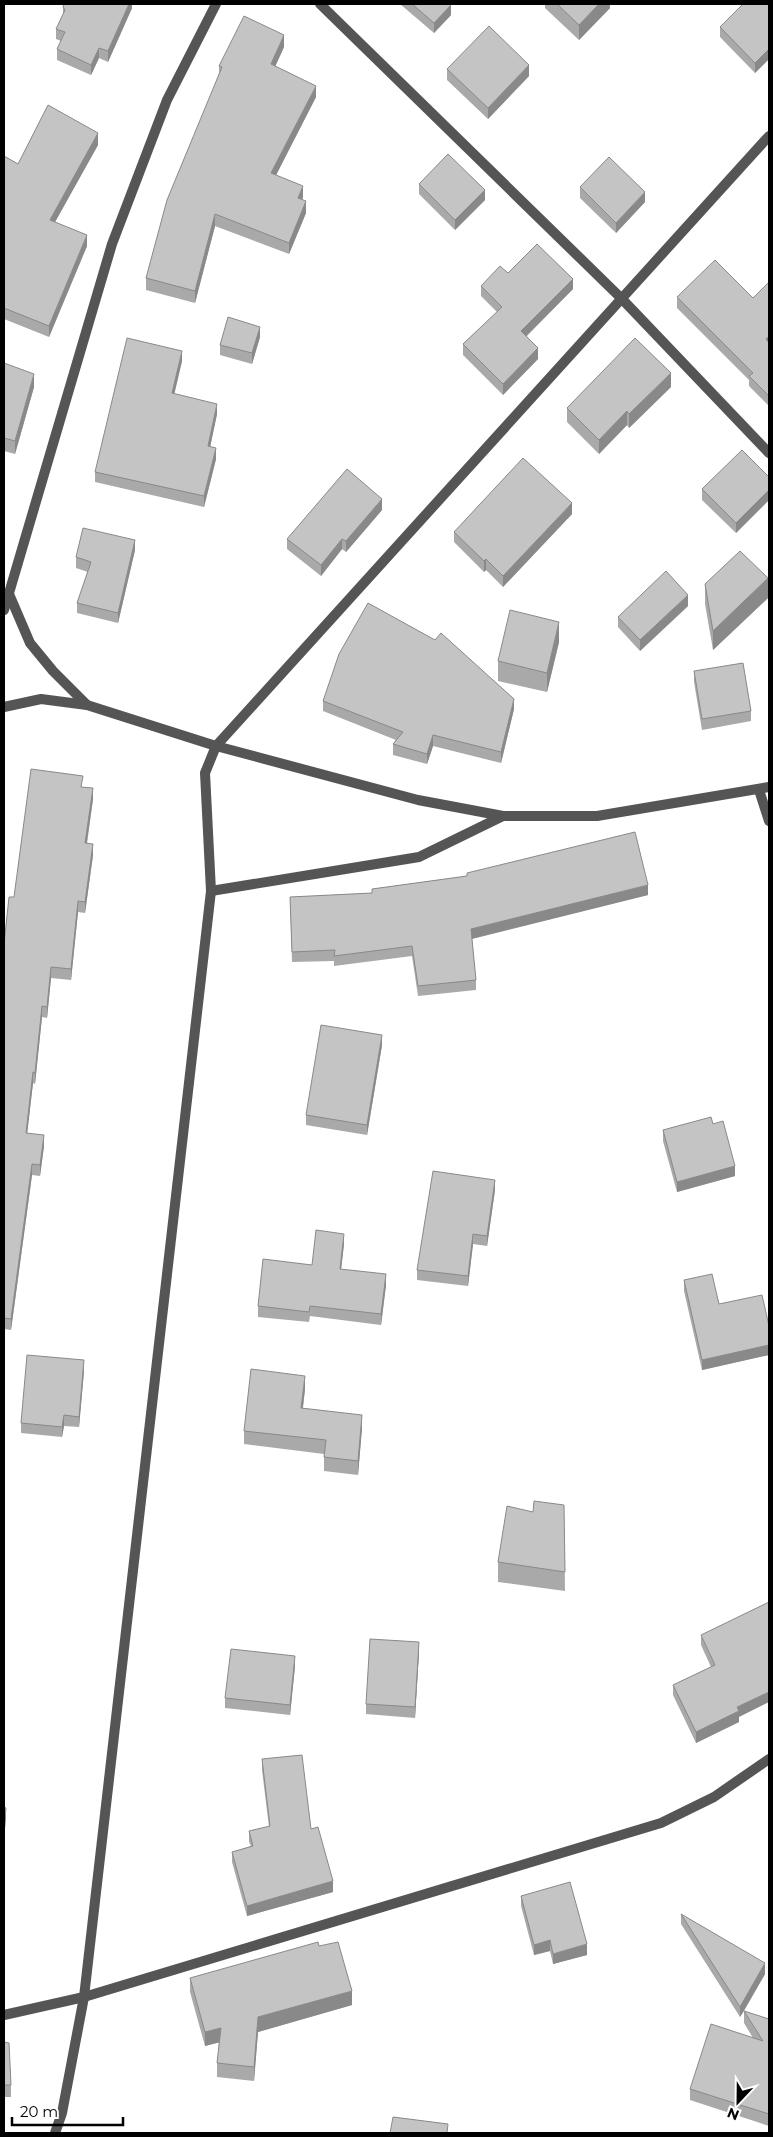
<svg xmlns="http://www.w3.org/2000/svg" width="773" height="2137" font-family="Montserrat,sans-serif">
  <rect width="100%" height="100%" fill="#fff"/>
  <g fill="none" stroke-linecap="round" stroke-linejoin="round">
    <!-- minor -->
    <g stroke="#555" stroke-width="10">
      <polyline points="320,4 622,299 769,453"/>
      <polyline points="9,594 30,643 53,671 87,705"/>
      <polyline points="4,610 112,244 167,100 216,4"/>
      <polyline points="759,790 769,821"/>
      <polyline points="211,891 419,857 503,816"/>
      <polyline points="4,2015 84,1997 661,1823 714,1797 769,1759"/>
      <polyline points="55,2133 62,2113 84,1997 211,891 205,773 216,746 769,136"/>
    </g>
    <!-- tertiary -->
    <polyline stroke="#555" stroke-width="10" points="4,707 41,699 87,705 216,746 418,800 503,816 597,816 769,787"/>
  </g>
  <!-- wall -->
  <g fill="#a9a9a9">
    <polygon points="132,4 132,8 108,62 99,58 91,75 57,60 57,49 61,41 56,39 56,29 63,15 63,7"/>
    <polygon points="400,4 450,4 451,15 434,33"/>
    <polygon points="545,4 610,4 610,8 579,40 545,8"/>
    <polygon points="769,4 769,59 755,73 720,37 720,27"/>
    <polygon points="284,47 275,66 316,97 276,175 303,197 302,200 306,213 289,254 215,226 195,303 146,290 146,278 219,74 219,66"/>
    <polygon points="447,69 529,76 488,119 447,80"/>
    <polygon points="98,145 55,222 87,246 49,337 4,319 4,156 18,164"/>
    <polygon points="419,184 485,200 455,230 419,194"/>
    <polygon points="580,187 645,202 616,233 580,198"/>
    <polygon points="508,273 573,289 527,336 538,359 503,395 463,355 463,344 497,312 481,296 481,286"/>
    <polygon points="769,282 769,406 749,386 749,380 677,308 677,297 753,298"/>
    <polygon points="260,337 252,364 220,355 220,345"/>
    <polygon points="182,361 174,394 217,414 210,447 216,459 204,507 95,482 95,472"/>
    <polygon points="4,363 34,387 15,454 4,451"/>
    <polygon points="671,387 629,428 627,425 599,454 567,422 567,408"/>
    <polygon points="769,477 769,500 736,533 702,500 702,489"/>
    <polygon points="382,510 346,552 342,549 321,576 287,549 287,539"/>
    <polygon points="572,514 503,587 486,570 484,572 454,542 454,532"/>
    <polygon points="135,550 118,623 77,613 77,603 88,572 76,568 76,557"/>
    <polygon points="705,584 768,598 713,650 705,604"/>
    <polygon points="688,606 640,651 618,627 618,617"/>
    <polygon points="559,642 547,692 498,681 498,661"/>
    <polygon points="694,671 751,711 751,721 702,730 694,682"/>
    <polygon points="323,701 514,709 501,763 433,746 427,764 393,755 393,744 396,740 323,711"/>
    <polygon points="83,787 93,799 87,844 93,855 85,913 78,912 71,980 51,978 47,1018 42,1017 35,1084 33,1083 27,1133 44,1146 40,1176 32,1175 11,1330 4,1329 4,944 14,897"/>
    <polygon points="467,873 648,895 472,939 476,980 476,990 418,996 412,956 334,966 334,961 292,962 290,897 372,893 372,889 467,876"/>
    <polygon points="382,1045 367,1135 306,1125 306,1115"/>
    <polygon points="713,1124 735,1176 677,1192 663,1141 663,1130"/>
    <polygon points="495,1190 487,1246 473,1244 468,1286 417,1280 417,1270"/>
    <polygon points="344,1244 341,1269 386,1285 381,1325 310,1316 309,1322 258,1317 258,1306 312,1265"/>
    <polygon points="684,1280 719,1304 769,1326 769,1355 702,1370 684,1291"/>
    <polygon points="84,1371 79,1427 64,1426 62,1437 21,1433 21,1423"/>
    <polygon points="305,1389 303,1408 362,1428 358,1475 324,1471 324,1454 244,1444 244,1431"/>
    <polygon points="564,1505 565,1591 498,1582 498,1562 533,1512"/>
    <polygon points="701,1635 739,1717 739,1722 696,1743 673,1695 673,1685 711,1667 701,1645"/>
    <polygon points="419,1652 415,1718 366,1714 366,1704"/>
    <polygon points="295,1666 290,1715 225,1708 225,1698"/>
    <polygon points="262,1759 311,1829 333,1892 247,1916 232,1862 232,1852 251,1846 249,1842 249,1831 269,1827 262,1770"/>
    <polygon points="521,1896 587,1955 553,1964 550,1951 534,1955 521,1906"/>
    <polygon points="681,1914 765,1974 744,2011 769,2019 769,2126 690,2100 690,2089 753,2038 744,2023 744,2011 740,2017 681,1924"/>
    <polygon points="319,1946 352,2005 258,2032 254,2081 217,2077 217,2063 219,2042 205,2046 190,1992 190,1978"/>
    <polygon points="4,2042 11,2085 11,2097 4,2097"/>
  </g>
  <!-- shaded-wall -->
  <g fill="#898989">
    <polygon points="129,4 132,4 132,8 108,62 108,51"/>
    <polygon points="599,4 610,4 610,8 579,40 579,25"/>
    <polygon points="451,5 451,15 434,33 434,23"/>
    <polygon points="284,35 284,47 271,76 271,64"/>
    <polygon points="99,48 99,58 91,75 91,65"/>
    <polygon points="769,49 769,59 755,73 755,63"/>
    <polygon points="529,65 529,76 488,119 488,108"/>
    <polygon points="316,86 316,97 271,185 271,173"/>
    <polygon points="98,133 98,145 50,231 50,220"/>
    <polygon points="303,186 303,197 298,210 298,198"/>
    <polygon points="485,190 485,200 455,230 455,220"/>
    <polygon points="645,192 645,202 616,233 616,223"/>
    <polygon points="306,201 306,213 289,254 289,243"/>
    <polygon points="215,214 215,226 195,303 195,291"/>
    <polygon points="87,235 87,246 49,337 49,326"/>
    <polygon points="573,279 573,289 521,341 521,331"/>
    <polygon points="260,327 260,337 252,364 252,353"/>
    <polygon points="769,336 769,346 766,339"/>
    <polygon points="538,348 538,359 503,395 503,384"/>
    <polygon points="182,351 182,361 172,404 172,393"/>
    <polygon points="671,373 671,387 629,428 629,414"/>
    <polygon points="34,374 34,387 15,454 15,441"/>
    <polygon points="217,404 217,414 208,457 208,446"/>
    <polygon points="627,411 627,425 599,454 599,440"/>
    <polygon points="216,448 216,459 204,507 204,496"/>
    <polygon points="769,490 769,500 736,533 736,523"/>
    <polygon points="382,499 382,510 346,552 346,541"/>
    <polygon points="572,503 572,514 503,587 503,576"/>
    <polygon points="342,539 342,549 321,576 321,565"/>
    <polygon points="135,540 135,550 118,623 118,613"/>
    <polygon points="486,559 486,570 484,572 484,561"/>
    <polygon points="768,578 768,598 713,650 713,631"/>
    <polygon points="688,595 688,606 640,651 640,640"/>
    <polygon points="559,622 559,642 547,692 547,673"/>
    <polygon points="514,699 514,709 501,763 501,752"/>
    <polygon points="433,735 433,746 427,764 427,754"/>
    <polygon points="93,788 93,799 85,854 85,843"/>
    <polygon points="93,844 93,855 85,913 85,902"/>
    <polygon points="648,885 648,895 471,939 471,929"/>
    <polygon points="78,901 78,912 71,980 71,969"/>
    <polygon points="51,967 51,978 47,1018 47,1007"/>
    <polygon points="42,1006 42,1017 35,1084 35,1073"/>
    <polygon points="382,1035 382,1045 367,1135 367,1125"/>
    <polygon points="33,1072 33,1083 26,1144 26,1133"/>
    <polygon points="44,1135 44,1146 40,1176 40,1165"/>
    <polygon points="32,1164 32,1175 11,1330 11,1319"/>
    <polygon points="735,1166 735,1176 677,1192 677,1182"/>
    <polygon points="495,1180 495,1190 487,1246 487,1236"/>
    <polygon points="344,1234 344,1244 340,1279 340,1269"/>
    <polygon points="473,1234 473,1244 468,1286 468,1276"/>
    <polygon points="386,1274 386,1285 381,1325 381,1314"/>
    <polygon points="769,1345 769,1355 702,1370 702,1360"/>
    <polygon points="84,1360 84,1371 79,1427 79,1417"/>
    <polygon points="305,1376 305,1389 301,1422 301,1408"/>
    <polygon points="64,1415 64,1426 62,1437 62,1427"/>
    <polygon points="362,1415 362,1428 358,1475 358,1461"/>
    <polygon points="419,1642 419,1652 415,1718 415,1707"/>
    <polygon points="295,1656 295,1666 290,1715 290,1705"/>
    <polygon points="769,1692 769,1702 739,1717 739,1722 696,1743 696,1732 737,1707"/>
    <polygon points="6,1808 6,1820 4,1837 4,1824"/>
    <polygon points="333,1881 333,1892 247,1916 247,1906"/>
    <polygon points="550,1940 550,1951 534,1955 534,1945"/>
    <polygon points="587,1944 587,1955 553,1964 553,1954"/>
    <polygon points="765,1963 765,1974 740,2017 740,2007"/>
    <polygon points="352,1991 352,2005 258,2032 254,2081 254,2067 258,2017"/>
    <polygon points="221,2028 221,2042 205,2046 205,2032"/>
  </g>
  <!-- building -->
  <g fill="#c4c4c4" stroke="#898989">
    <polygon points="64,4 129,4 108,51 99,48 91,65 57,49 65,32 56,29 65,10 63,7"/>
    <polygon points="412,4 450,4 451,5 434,23"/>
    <polygon points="557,4 599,4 579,25"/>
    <polygon points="743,4 769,4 769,49 755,63 720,27"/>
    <polygon points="244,16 284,35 271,64 316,86 271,173 303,186 298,198 306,201 289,243 215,214 195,291 146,278 167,200 222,67 219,66"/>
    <polygon points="489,26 529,65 488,108 447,69"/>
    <polygon points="48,105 98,133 50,220 87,235 49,326 4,308 4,156 18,164"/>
    <polygon points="448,154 485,190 455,220 419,184"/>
    <polygon points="609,157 645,192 616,223 580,187"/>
    <polygon points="537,244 573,279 521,331 538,348 503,384 463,344 502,307 481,286 500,266 508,273"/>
    <polygon points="715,260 753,298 769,282 769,336 766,339 769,343 769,396 749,376 753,373 677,297"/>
    <polygon points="228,317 260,327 252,353 220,345"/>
    <polygon points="127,338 182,351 172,393 217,404 208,446 216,448 204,496 95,472"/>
    <polygon points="635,338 671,373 629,414 627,411 599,440 567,408"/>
    <polygon points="4,363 34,374 15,441 4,438"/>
    <polygon points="742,450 769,477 769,490 736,523 702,489"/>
    <polygon points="523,458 572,503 503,576 486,559 484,561 454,532"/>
    <polygon points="347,469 382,499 346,541 342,539 321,565 287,539"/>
    <polygon points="83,528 135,540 118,613 77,603 91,562 76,557"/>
    <polygon points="740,551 768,578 713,631 705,584"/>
    <polygon points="666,571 688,595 640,640 618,617"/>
    <polygon points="368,603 435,640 441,633 514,699 501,752 433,735 427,754 393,744 403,732 323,701 339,654"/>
    <polygon points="510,610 559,622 547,673 498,661"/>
    <polygon points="743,663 751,711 702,719 694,671"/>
    <polygon points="31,769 83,776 81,787 93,788 85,843 93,844 85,902 78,901 71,969 51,967 47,1007 42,1006 35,1073 33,1072 26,1133 44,1135 40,1165 32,1164 11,1319 4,1318 4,944 9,897 14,897"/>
    <polygon points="635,832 648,885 471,929 476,980 418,986 412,946 334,956 335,950 292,952 290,897 372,893 372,889 467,876 467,873"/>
    <polygon points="321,1025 382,1035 367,1125 306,1115"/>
    <polygon points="711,1117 713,1124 723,1121 735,1166 677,1182 663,1130"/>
    <polygon points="433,1171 495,1180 487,1236 473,1234 468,1276 417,1270"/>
    <polygon points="316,1230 344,1234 340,1269 386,1274 381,1314 310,1306 309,1312 258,1306 263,1259 312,1265"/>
    <polygon points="712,1274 719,1304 762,1295 769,1326 769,1345 702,1360 684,1280"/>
    <polygon points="27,1355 84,1360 79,1417 64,1415 62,1427 21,1423"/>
    <polygon points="251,1369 305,1376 301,1408 362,1415 358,1461 324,1457 326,1440 244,1431"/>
    <polygon points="534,1501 564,1505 565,1572 498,1562 507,1506 533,1512"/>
    <polygon points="769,1602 769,1692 737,1707 739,1711 696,1732 673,1685 715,1665 701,1635"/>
    <polygon points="370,1639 419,1642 415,1707 366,1704"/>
    <polygon points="231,1649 295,1656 290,1705 225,1698"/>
    <polygon points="302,1755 311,1829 318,1827 333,1881 247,1906 232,1852 253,1846 249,1831 270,1826 262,1759"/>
    <polygon points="4,1807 6,1808 4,1824"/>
    <polygon points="570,1882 587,1944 553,1954 550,1940 534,1945 521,1896"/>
    <polygon points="681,1914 765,1963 740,2007"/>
    <polygon points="318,1942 319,1946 338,1942 352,1991 258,2017 254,2067 217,2063 221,2028 205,2032 190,1978"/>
    <polygon points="744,2011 769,2019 769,2114 690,2089 711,2024 763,2041"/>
    <polygon points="4,2042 9,2043 11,2085 4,2085"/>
    <polygon points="393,2117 448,2124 447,2133 390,2133"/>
  </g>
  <!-- border -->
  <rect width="773" height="2137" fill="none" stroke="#000000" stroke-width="10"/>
  <!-- north arrow -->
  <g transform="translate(738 2102) rotate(202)" stroke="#ffffff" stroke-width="4" paint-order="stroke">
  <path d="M0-4L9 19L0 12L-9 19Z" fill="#000000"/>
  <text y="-8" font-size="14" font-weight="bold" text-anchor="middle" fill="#000000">N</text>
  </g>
  <!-- scale -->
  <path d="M12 2117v8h111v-8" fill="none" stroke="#000000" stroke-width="2.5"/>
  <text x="20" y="2117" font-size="15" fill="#000000" stroke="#ffffff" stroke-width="4" paint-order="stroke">20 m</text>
</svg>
